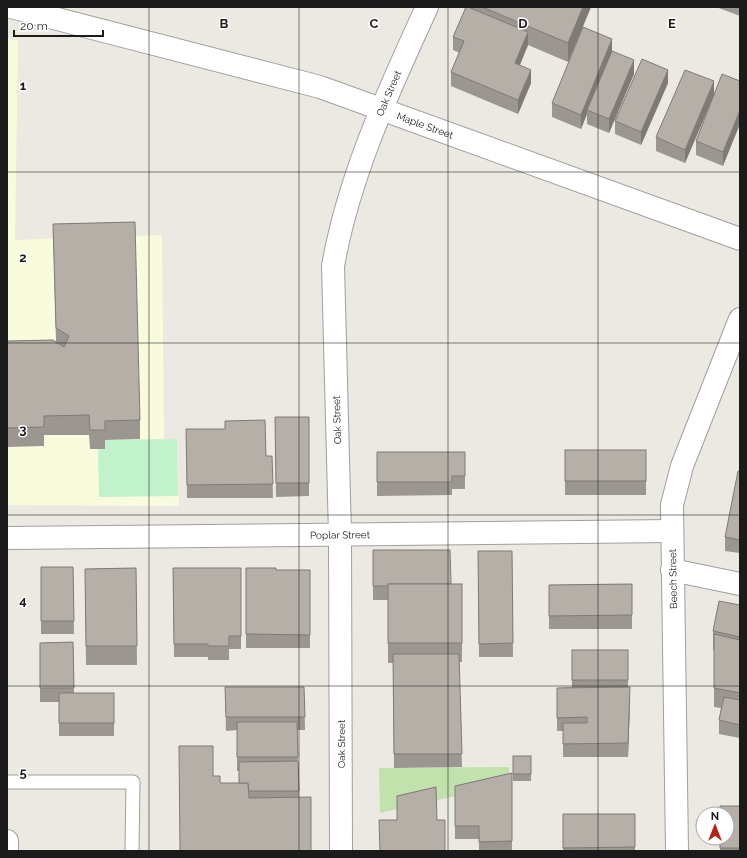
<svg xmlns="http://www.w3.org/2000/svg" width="747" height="858" font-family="Raleway,sans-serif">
  <rect width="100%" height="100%" fill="#ece9e2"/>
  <!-- education -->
  <polygon fill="#f8fbdc" points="7,38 18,41 15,240 162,235 164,439 177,439 179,506 7,505"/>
  <!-- park -->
  <polygon fill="#c2f2cb" points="177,439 178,496 99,497 98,449 105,449 105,440"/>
  <!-- garden -->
  <polygon fill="#c1e1ad" points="509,767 509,784 380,813 379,768"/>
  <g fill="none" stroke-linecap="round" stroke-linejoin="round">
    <defs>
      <polyline id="lane" points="7,782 133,782 132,851"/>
      <g id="street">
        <path id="s1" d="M11 7 320 87 740 239"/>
        <path id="s2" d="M7 538 672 531"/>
        <polyline points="672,570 740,584"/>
        <polyline points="7,841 7,851"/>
        <path id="s3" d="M341 851 340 535 333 266C349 175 389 90 427 7"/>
        <polyline points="677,851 672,505 682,466 740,319"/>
      </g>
    </defs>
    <!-- lane casing -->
    <use href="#lane" stroke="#9f9f9f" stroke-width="15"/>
    <!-- street casing -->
    <use href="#street" stroke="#9f9f9f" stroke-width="24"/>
    <!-- lane -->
    <use href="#lane" stroke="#fff" stroke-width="13"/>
    <!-- street -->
    <use href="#street" stroke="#fff" stroke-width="22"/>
  </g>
  <!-- wall -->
  <g fill="#9c9690">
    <polygon points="466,7 591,7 568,62 528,45 520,65 531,83 518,114 451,86 451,72 460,53 453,50 453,37"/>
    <polygon points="716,7 740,7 740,16"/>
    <polygon points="612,51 634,74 609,133 587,124 587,114 581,129 552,117 552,103"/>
    <polygon points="740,81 723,166 696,155 696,141"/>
    <polygon points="668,83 641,145 615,134 615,121"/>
    <polygon points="714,95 685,163 656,151 656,137"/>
    <polygon points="53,224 140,420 140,439 105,440 105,449 90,449 89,435 44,435 44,446 7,447 7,341 56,342"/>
    <polygon points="275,417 309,417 309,496 276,497"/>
    <polygon points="186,429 266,456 272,456 273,498 187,498"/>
    <rect x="565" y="450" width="81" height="45"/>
    <polygon points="377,452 465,452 465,489 452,489 452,495 377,496"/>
    <polygon points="740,471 740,553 725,551 725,537"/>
    <polygon points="373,550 451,584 462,584 462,662 459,662 462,767 394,768 393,663 388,663 388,600 373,600"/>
    <polygon points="478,551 512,551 513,657 479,657"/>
    <polygon points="41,567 73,567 74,634 41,634"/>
    <polygon points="136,568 137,665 86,665 85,569"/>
    <polygon points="173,568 241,568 241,649 229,649 229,660 208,660 208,657 174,657"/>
    <polygon points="246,568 276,570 310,570 310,648 246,648"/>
    <polygon points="632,584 632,629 549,629 549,585"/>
    <polygon points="740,605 740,738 719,734 719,720 721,708 714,707 714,651 713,650 713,631"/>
    <polygon points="73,642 74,693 114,693 114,736 59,736 59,702 40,702 40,643"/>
    <polygon points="572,650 628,650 628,687 630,701 628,757 563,757 563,731 557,731 557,688 572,687"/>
    <polygon points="225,687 304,687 305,730 297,730 299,797 180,851 213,776 220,783 239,783 239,771 237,771 237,730 226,731"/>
    <rect x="513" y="756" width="18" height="25"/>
    <polygon points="512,773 512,851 479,851 479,839 455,839 455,786"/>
    <polygon points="740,806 740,851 720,851 720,838"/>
    <rect x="563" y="814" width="72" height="37"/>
  </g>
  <!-- shaded-wall -->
  <g fill="#7f7a76">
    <polygon points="583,7 591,7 568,62 568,43"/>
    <polygon points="528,32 528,45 515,76 515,63"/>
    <polygon points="612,39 612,53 587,110 587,114 581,129 581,115"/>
    <polygon points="634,60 634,74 609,133 609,119"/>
    <polygon points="531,70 531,83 518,114 518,100"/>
    <polygon points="668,70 668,83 641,145 641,132"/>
    <polygon points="714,81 714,95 685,163 685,150"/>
    <polygon points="740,110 740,124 723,166 723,152"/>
    <polygon points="630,687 630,701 628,757 628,743"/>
  </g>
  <!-- building -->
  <g fill="#b5afa8" stroke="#7f7a76">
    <polygon points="466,7 468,7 528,32 515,63 531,70 518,100 451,72 464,41 453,37"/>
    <polygon points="482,7 583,7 568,43"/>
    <polygon points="583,27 612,39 581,115 552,103"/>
    <polygon points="612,51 634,60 609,119 587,110"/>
    <polygon points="642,59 668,70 641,132 615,121"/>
    <polygon points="685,70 714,81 685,150 656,137"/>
    <polygon points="722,74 740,81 740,110 723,152 696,141"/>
    <polygon points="135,222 140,420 105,421 105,430 90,430 89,415 44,416 44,427 7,428 7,341 53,340 64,347 69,336 56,328 53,224"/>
    <polygon points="275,417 309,417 309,483 276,483"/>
    <polygon points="265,420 266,456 272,456 273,484 187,485 186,429 225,429 225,421"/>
    <rect x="565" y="450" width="81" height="31"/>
    <polygon points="377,452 465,452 465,476 452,476 452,482 377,482"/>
    <polygon points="738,471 740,471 740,540 725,537"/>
    <polygon points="373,550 450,550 451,584 388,584 388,586 373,586"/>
    <polygon points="478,551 512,551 513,643 479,644"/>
    <polygon points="41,567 73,567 74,621 41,621"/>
    <polygon points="136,568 137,646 86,646 85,569"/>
    <polygon points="173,568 241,568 241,636 229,636 229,646 208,646 208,644 174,644"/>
    <polygon points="246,568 276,568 276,570 310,570 310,635 246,634"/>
    <rect x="388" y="584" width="74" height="59"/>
    <polygon points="632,584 632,615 549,616 549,585"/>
    <polygon points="719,601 740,605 740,637 713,631"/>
    <polygon points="714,634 740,640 740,693 714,688"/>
    <polygon points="73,642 74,688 40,688 40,643"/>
    <rect x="572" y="650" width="56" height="30"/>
    <polygon points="393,654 459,654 462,754 394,754"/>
    <polygon points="225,687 304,687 305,717 226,717"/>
    <polygon points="630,687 628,743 563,744 563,723 587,723 587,717 557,718 557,688"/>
    <rect x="59" y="693" width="55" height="30"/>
    <polygon points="724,697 740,700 740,725 719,720"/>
    <polygon points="237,722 297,722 298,757 237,757"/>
    <polygon points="179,746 213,746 213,776 220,776 220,783 248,783 249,798 311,797 311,851 180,851"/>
    <rect x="513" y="756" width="18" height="18"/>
    <polygon points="298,761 299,791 249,791 248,783 239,783 239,762"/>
    <polygon points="512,773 512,841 479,842 479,826 455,826 455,786"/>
    <polygon points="436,787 437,820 445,820 445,851 380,851 379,820 397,820 397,796"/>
    <polygon points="720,806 740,806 740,848 720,848 720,838 727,838 727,814 720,814"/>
    <polygon points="563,814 635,814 635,847 563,848"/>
  </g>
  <!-- grid -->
  <path fill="none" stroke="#1b1b1b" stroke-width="1" stroke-opacity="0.55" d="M149 7V851M299 7V851M448 7V851M598 7V851M7 172H740M7 343H740M7 515H740M7 686H740"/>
  <g text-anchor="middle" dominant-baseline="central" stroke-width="3" stroke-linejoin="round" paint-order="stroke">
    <!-- street labels -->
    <g font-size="10" fill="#1b1b1b" stroke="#fff">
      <text stroke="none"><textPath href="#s3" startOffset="767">Oak Street</textPath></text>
      <text stroke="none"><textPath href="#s1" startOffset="431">Maple Street</textPath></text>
      <text transform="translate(337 420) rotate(-92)">Oak Street</text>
      <text stroke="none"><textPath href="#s2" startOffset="333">Poplar Street</textPath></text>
      <text transform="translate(673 579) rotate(-91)">Beech Street</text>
      <text transform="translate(341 744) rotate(-90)">Oak Street</text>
    </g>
  </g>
  <g font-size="13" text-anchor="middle" font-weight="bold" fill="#1b1b1b" stroke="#fff" stroke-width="3" stroke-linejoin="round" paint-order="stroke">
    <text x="224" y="28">B</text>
    <text x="374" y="28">C</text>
    <text x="523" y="28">D</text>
    <text x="672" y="28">E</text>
    <text x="23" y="90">1</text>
    <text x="23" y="262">2</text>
    <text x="23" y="434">3</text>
    <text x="23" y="605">4</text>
    <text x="23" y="777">5</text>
  </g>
  <!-- border -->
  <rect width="747" height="858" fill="none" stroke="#1b1b1b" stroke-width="16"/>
  <!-- north arrow -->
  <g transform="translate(715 826)"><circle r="19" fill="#ffffff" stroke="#a4a4a4"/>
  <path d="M0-3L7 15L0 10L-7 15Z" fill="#b22515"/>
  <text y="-6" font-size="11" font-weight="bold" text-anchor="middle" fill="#1b1b1b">N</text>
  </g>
  <!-- scale -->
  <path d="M14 30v6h89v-6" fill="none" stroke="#1b1b1b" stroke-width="2"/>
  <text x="20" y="30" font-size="12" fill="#1b1b1b" stroke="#ffffff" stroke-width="3" paint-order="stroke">20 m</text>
</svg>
